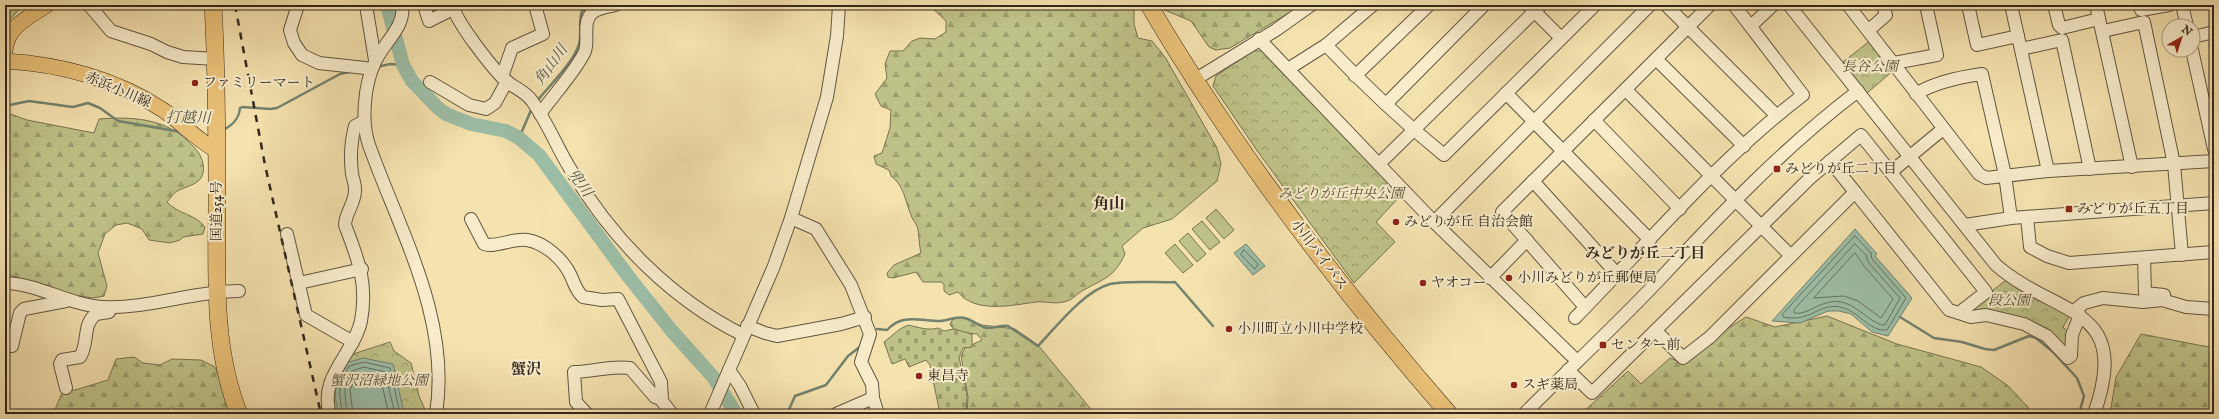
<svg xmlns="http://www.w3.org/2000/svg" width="2219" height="419" font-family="'IM FELL English','Noto Serif JP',serif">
  <defs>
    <pattern id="forest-firs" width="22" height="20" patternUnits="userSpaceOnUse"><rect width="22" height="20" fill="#bec288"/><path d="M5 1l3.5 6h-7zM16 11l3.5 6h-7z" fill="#9b9e6e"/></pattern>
    <pattern id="cemetery-stones" width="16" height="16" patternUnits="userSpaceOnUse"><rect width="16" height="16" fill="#bec288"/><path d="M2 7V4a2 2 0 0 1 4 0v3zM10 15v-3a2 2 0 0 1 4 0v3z" fill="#9b9e6e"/></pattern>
    <pattern id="park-crowns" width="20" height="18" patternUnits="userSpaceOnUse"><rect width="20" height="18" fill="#bec288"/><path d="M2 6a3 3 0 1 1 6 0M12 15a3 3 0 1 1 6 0" fill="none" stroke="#9b9e6e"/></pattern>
  </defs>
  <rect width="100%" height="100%" fill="#f4e2af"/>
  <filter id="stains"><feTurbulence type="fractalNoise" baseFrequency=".005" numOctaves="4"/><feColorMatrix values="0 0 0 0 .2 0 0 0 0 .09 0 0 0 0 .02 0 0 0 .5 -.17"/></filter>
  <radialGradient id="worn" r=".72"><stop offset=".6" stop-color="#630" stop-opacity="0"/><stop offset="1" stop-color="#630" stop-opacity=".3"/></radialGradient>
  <!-- grass -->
  <g fill="#bec288" stroke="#787452">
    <polygon points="1216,209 1234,230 1224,239 1206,218"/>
    <polygon points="1202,221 1220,242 1210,250 1192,229"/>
    <polygon points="1188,233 1206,254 1197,262 1179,241"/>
    <polygon points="1175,244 1193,265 1183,273 1165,253"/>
  </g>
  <!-- forest -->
  <g fill="url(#forest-firs)" stroke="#787452">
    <polygon points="5,5 23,5 5,25"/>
    <path d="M929 5H1131L1134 9V24L1138 38 1152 41 1165 57 1217 148 1221 164 1217 181 1172 219 1143 228 1122 246 1125 254C1114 278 1103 279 1082 291 1077 294 1072 300 1067 301 1056 305 1047 301 1036 302 1013 305 975 314 958 292L949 295 944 291V284L941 282H923L916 272 893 278 888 277 887 273 894 265 921 253C919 246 919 231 917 226 915 222 912 219 911 215 905 201 904 185 891 176L889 170 876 164 874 156 882 153 890 128 891 110 881 106 875 94 887 78 885 64 890 51H903L912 41 920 38 935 39 946 32V21Z"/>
    <polygon points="1161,5 1302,5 1230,48 1216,50 1209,47 1191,21 1162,9"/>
    <path d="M5 112 27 120 94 133 99 119C137 116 173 119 198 152 203 159 206 170 201 178 196 185 185 187 177 191 173 193 170 199 167 202 179 215 194 213 205 227L203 234 183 237 180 240 170 243 149 240 142 229 127 223 116 225 105 234 98 253 107 286 104 296 93 298 78 296 5 274Z"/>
    <polygon points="1827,316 1897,344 1981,367 2007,385 2028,407 2027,414 1581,414 1628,371 1641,384 1670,358 1682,363 1711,339 1746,317 1775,327"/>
    <path d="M964 317 982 325 1015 329 1038 345 1095 414H967L968 397 961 356 965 348 982 340 977 334C968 333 953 333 950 324L953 319Z"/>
    <polygon points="2141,334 2214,348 2214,414 2110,414 2116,377"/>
    <polygon points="134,357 143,363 160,365 172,359 201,360 215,367 235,414 177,414 172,406 162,414 53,414 63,391 75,390 108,380 116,359"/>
  </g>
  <!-- cemetery -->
  <path fill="url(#cemetery-stones)" stroke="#787452" d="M908 325C918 327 928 331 938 328L944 331 954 329 972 334V347L963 348 959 357 967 394 966 414H940L930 365 926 360 909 367 905 359 892 364 884 342 900 329Z"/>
  <!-- park -->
  <g fill="url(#park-crowns)" stroke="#787452">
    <polygon points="1871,40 1894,70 1867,93 1843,62"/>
    <polygon points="1252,51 1262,51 1402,194 1376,222 1395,242 1354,283 1258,152 1213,86 1216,76"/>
    <polygon points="2006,280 2070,315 2063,327 2070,334 2069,353 2049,335 1969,315 1969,309"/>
    <polygon points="390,342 394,351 411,363 419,396 427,414 334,414 331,401 339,370 350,355"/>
  </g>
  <!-- water -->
  <g fill="#9cbea7" stroke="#72826f">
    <polygon points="1855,229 1877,254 1875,256 1912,298 1888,336 1872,332 1851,314 1839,311 1828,311 1800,323 1772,321"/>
    <polygon points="1246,244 1265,266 1253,275 1234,253"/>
    <path d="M363 358 393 364 404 413 339 414C332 392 335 382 346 363Z"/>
  </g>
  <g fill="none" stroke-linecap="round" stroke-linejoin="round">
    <!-- shore -->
    <g stroke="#677262" stroke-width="1">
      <path d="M1855 236 1871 253 1872 259 1906 298 1887 330C1869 332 1858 310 1840 307 1818 303 1810 323 1783 317V314Z"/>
      <path d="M1855 244 1866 255 1868 262 1900 298 1885 325C1873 326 1858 305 1841 302 1822 298 1808 316 1794 313V310Z"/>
      <polygon points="1244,250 1258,264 1255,269 1241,255"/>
      <polygon points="1855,253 1864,266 1893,299 1881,318 1858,301 1844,296 1814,298"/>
      <path d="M342 414C340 391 336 388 349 366L364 362 390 368 400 414"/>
      <path d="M347 414C346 394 341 389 352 371L364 367 385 372 395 414"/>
      <polyline points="353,414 350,390 356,376 364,373 380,377 389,414"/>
    </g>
    <!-- stream -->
    <g stroke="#72826f" stroke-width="2.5">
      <polyline points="377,67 390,64 403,65"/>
      <path d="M537 101C549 86 574 62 579 44 582 34 578 23 582 11L590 5"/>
      <polyline points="5,106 29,101 73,107 88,103 100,108 118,121 181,132"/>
      <path d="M223 130C233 125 239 119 240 108L242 107 270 109 277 108 340 74 350 72"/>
      <polyline points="519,138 532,108"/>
      <polyline points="1900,317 1934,338 1962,342 1985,349 1994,350 2029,336 2036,338 2053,352 2077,378 2084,396 2079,414"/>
      <path d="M877 329 887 330C902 313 920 321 940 321 948 321 955 316 964 318 972 319 979 327 987 328 994 328 1001 325 1008 326L1038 346C1056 327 1084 291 1110 284 1127 280 1157 283 1175 282L1213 326"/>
      <polyline points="787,414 795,396 826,385 848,356 861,346"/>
    </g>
    <!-- river -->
    <polyline stroke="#9cbea7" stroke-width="14" points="387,5 403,65 412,81 438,108 446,114 471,124 506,131 519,138 539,155 628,276 671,330 714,378 736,414"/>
    <defs>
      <g id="minor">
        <polyline points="89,5 111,31 151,44 167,52 183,57 216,59"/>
        <polyline points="298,5 290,30 294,43 302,55 319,63 365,68 371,70"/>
        <polyline points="366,5 375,60"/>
        <path d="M402 5C406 27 383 43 375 62 364 85 361 122 369 145 400 232 451 319 436 414"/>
        <polyline points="424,5 429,21 453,9"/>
        <path d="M453 5C454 20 494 70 506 81 515 88 526 92 532 101 548 123 557 148 571 170 612 239 671 299 743 335"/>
        <polyline points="1528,5 1561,38"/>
        <polyline points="1666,5 1776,115"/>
        <path d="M1789 5 1996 265C2057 318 2133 304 2094 414"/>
        <polyline points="1848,5 1979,174 1986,178 2048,171 2214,161"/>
        <polyline points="1968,5 1977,45 2018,36"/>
        <polyline points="2011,5 2048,171"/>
        <polyline points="2054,5 2059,25 2062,28 2099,19"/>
        <polyline points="2096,5 2132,167"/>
        <polyline points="2140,5 2141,10 2169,5"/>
        <polyline points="2182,5 2187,26"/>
        <polyline points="1751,26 1773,5"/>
        <polyline points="1869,30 1886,15 1883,5"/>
        <polyline points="2103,31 2144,22 2174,164 2182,255"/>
        <polyline points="2193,37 2214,32"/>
        <polyline points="1259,39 1434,222 1576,360"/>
        <path d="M1326 45C1363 84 1402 121 1444 155L1595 5"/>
        <polyline points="2021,49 2062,40 2090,169"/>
        <polyline points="2192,50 2214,149"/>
        <polyline points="1656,59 1744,146"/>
        <polyline points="1894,63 1937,55 1926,5"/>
        <polyline points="1288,69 1326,45 1373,5"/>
        <polyline points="1355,76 1429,5"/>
        <polyline points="502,77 512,48 543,34 535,5"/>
        <polyline points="1196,79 1276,30 1311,5"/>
        <polyline points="430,82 469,105 486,109 495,103 507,81"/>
        <polyline points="1626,90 1790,255"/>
        <polyline points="1506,93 1650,240"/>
        <path d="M1916 94C1935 82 1960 77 1982 74L2005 175 2011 218"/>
        <polyline points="1386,104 1484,5"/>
        <path d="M540 114C551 98 579 67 585 51 589 40 582 22 592 13 597 8 608 7 615 5"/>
        <polyline points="1594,120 1680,209"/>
        <polyline points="1830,161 1855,192"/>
        <polyline points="1379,164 1541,5"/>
        <polyline points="1891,172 1943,129"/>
        <polyline points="1533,181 1617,274"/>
        <polyline points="2027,217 2030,247 2047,256 2069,263 2214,252"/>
        <polyline points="791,218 816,229 851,285 870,334 861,362 872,384 873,398 878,414"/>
        <path d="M471 219 484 244C495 248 513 238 527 240 545 243 563 259 571 276 574 283 576 291 583 297L602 300 618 299 661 382 662 401 672 414"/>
        <polyline points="1434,222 1650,5"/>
        <polyline points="1965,225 2011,218 2214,203"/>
        <polyline points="287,234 306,315 353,342"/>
        <polyline points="2144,258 2145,293 2164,295"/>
        <polyline points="1490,278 1527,240"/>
        <path d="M5 283C39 284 69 305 103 307 149 309 193 291 239 291"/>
        <polyline points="299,283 362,269"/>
        <polyline points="1585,307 1502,212 1710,5"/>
        <polyline points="2074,311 2084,303 2103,298 2143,302 2162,300 2186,307 2214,309"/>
        <polyline points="1959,313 1971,317 1986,315 2024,324 2047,336 2068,358 2071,356 2072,335 2080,315"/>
        <path d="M1575 318C1648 243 1720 158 1803 95L1734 5"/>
        <polyline points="747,326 765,333 777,336 841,324 865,317"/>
        <polyline points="12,346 20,313 24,309 66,301"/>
        <polyline points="729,370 740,386 754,414"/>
        <polyline points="1568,370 1592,393 1809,179 1861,135 1986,292 1959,313 1949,310 1855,192 1710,337 1683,358 1656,331"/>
        <path d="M66 388 60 364 62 360 80 357C89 344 82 324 96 314L109 312"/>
        <path d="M330 414C318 377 354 354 361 321 368 283 358 259 345 225 345 213 356 202 355 189 355 184 353 179 352 174 350 158 351 141 355 126L364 121"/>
        <path d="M587 414 576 402 574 372C593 372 611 365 630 368L655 397 661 399"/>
        <polyline points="710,414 774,266 791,218 827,97 837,36 839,5"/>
        <polyline points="836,414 873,398"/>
        <path d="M1524 414C1568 370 1614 327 1657 282 1720 215 1784 147 1858 91"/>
      </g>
      <g id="major">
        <path d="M5 51C7 26 28 18 47 5"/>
        <path d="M5 61C60 64 117 79 163 110 182 123 197 140 217 151"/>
      </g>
      <g id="highway">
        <path d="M213 5C217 71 217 136 217 202 217 272 212 347 239 414"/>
        <path d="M1149 5C1235 152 1338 286 1449 414"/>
      </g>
    </defs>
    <!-- minor casing -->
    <use href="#minor" stroke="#625641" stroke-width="14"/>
    <!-- major casing -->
    <use href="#major" stroke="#32271c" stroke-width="16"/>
    <!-- highway casing -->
    <use href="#highway" stroke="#32271c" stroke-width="18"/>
    <!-- minor -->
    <use href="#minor" stroke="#f8eccb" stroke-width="12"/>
    <!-- major -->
    <use href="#major" stroke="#eac178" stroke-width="15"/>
    <!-- highway -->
    <use href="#highway" stroke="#eac178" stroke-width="17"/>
    <!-- rail -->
    <polyline stroke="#32271c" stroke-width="2.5" stroke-dasharray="7 7" stroke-linecap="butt" points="235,5 265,165 321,414"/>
  </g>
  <!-- markers -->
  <g fill="#8f2418" stroke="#f8eccb" stroke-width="1.5">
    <circle cx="195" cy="83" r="4"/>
    <rect x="1773" y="165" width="8" height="8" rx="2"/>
    <rect x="2065" y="205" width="8" height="8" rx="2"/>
    <circle cx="1396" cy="222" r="4"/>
    <circle cx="1509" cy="278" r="4"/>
    <circle cx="1423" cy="283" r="4"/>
    <circle cx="1229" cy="329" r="4"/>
    <rect x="1599" y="341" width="8" height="8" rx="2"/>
    <circle cx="919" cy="376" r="4"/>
    <circle cx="1514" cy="385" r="4"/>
  </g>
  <g text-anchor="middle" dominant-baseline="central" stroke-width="4" stroke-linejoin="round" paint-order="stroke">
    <!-- park labels -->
    <g font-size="14" font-style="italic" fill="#554e37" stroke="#f8eccb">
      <text x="1870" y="67">長谷公園</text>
      <text x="1341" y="194">みどりが丘中央公園</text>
      <text x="2009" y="301">段公園</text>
      <text x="379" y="381">蟹沢沼緑地公園</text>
    </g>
    <!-- poi labels -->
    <g font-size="14" fill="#32271c" stroke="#f8eccb" text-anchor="start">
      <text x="203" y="83">ファミリーマート</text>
      <text x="1785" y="169">みどりが丘二丁目</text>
      <text x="2077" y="209">みどりが丘五丁目</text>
      <text x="1404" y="222">みどりが丘 自治会館</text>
      <text x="1517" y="278">小川みどりが丘郵便局</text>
      <text x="1431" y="283">ヤオコー</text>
      <text x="1237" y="329">小川町立小川中学校</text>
      <text x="1611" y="345">センター前</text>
      <text x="927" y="376">東昌寺</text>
      <text x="1522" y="385">スギ薬局</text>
    </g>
    <!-- street labels -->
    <g font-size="14" fill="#32271c" stroke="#f8eccb">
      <text transform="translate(118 90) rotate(23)">赤浜小川線</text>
      <text transform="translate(217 211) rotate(-90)">国道254号</text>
      <text transform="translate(1319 255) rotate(53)">小川バイパス</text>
    </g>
    <!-- water labels -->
    <g font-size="15" font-style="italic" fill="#525446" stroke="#f8eccb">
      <text transform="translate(551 65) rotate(-54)">角山川</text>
      <text transform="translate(188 118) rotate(1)">打越川</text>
      <text transform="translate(580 183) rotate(54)">兜川</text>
    </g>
    <!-- neighbourhood labels -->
    <g font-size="15" font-weight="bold" fill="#32271c" stroke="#f8eccb">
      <text x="1645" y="253">みどりが丘二丁目</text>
      <text x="526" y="369">蟹沢</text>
    </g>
    <!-- quarter labels -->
    <g font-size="16" font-weight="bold" fill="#32271c" stroke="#f8eccb">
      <text x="1109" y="205">角山</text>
    </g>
  </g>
  <!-- margin -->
  <rect width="2219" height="419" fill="none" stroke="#f4e2af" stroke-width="20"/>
  <rect x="6" y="6" width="2207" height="407" fill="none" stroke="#32271c" stroke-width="2"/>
  <rect x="10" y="10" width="2199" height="399" fill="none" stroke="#32271c"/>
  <!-- north arrow -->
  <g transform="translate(2181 38) rotate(39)"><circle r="19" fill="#f8eccb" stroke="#a99d85"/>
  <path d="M0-3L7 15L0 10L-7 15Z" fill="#8f2418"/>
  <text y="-6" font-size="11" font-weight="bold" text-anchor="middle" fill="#32271c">N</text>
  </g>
  <rect width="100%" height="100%" filter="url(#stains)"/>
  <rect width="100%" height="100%" fill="url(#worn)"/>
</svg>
